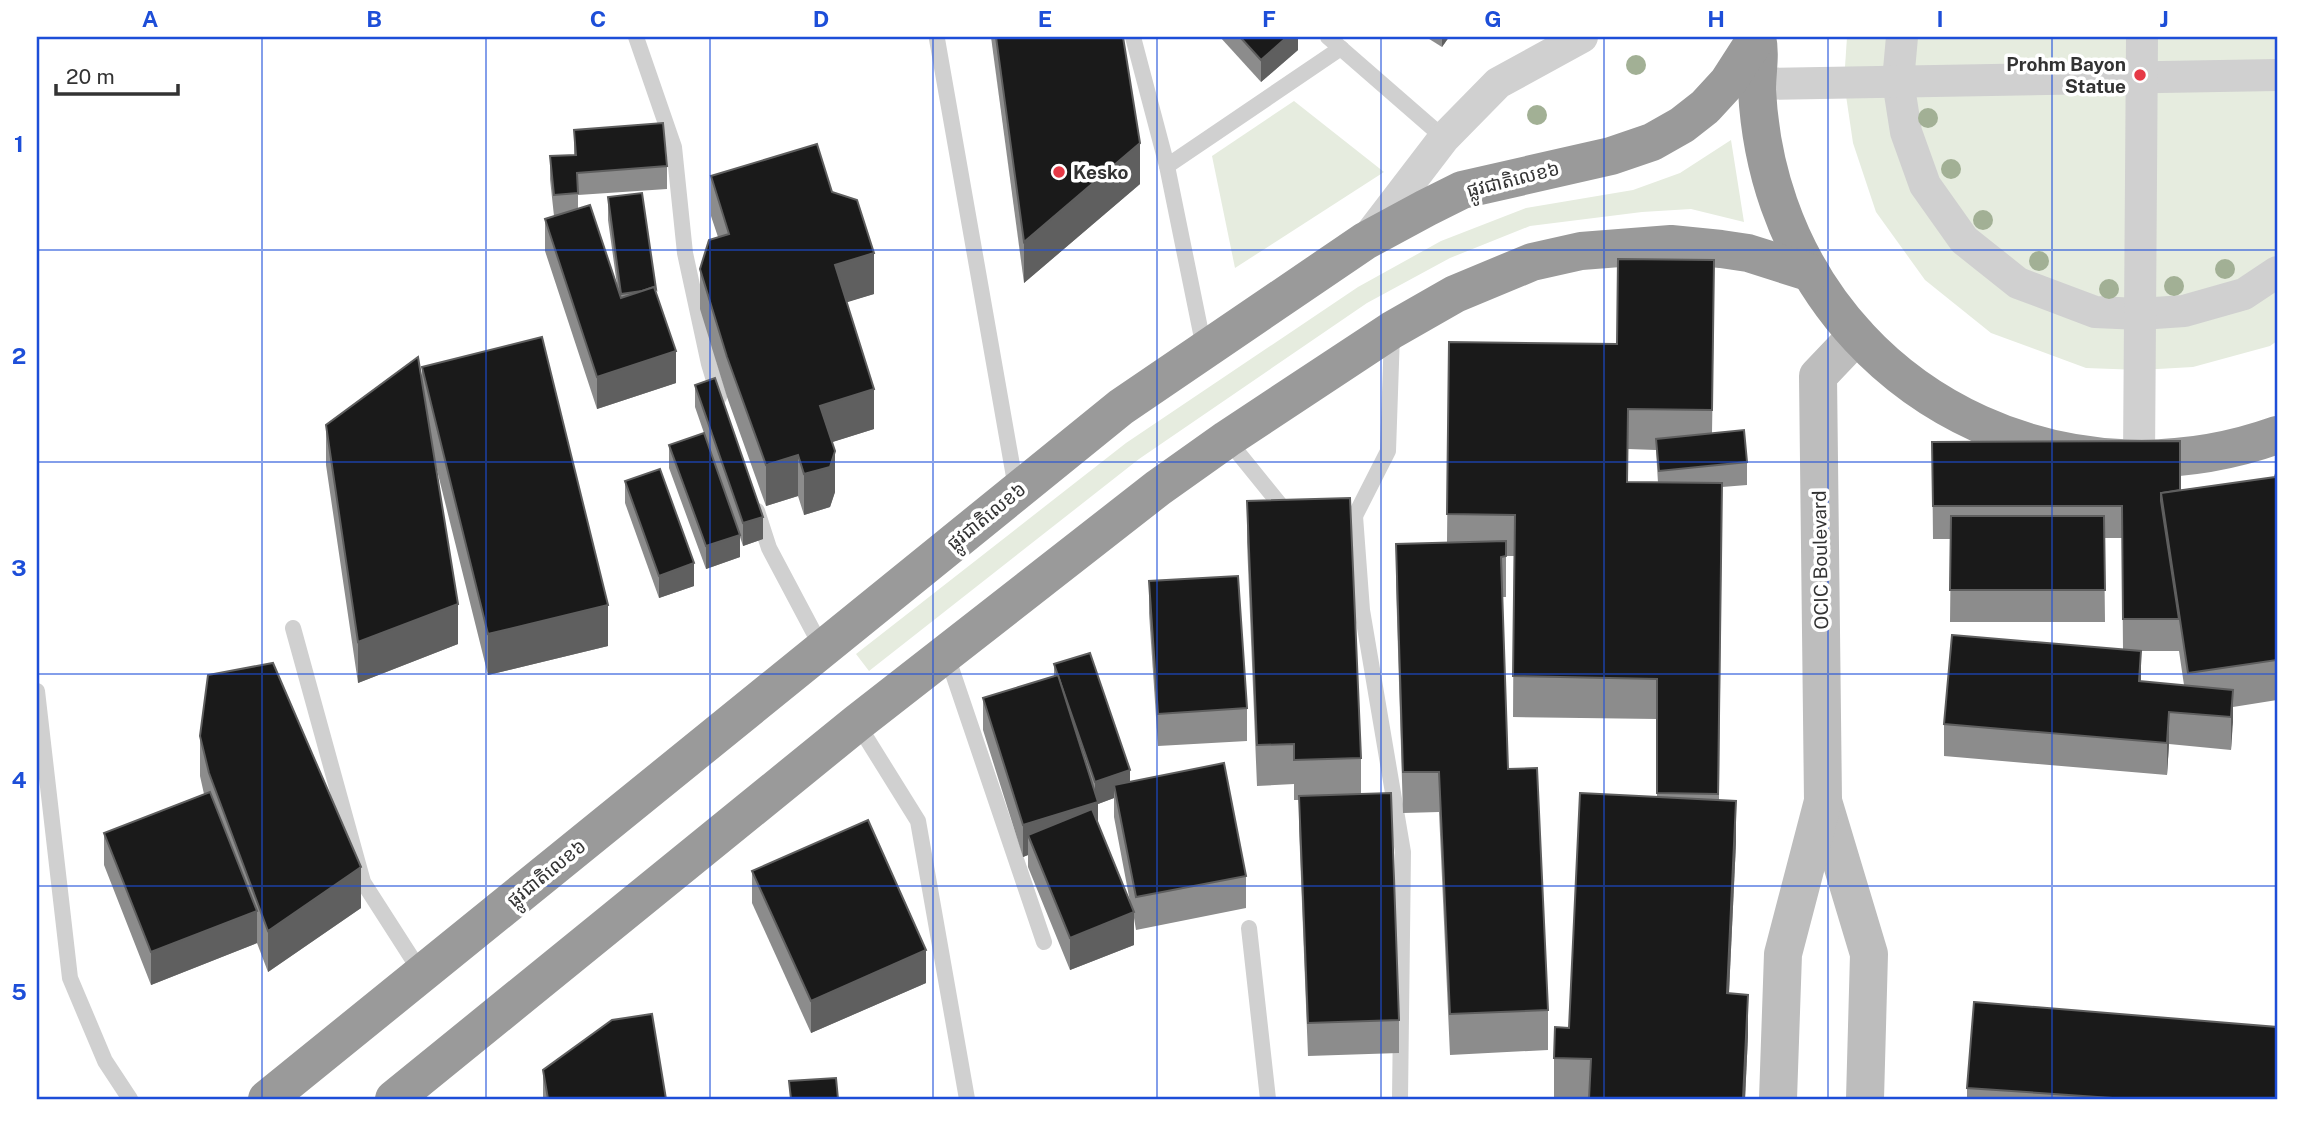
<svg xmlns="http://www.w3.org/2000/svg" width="2314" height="1136" font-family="'Public Sans','Noto Sans Khmer',sans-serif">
  <rect width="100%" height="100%" fill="#fff"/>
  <!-- green -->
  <g fill="#e6ecdf">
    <polygon points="1847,37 2277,37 2277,341 2270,346 2193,367 2140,370 2086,368 1991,333 1925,280 1876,212 1853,143 1844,82"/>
    <polygon points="1294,101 1384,172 1235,268 1212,156"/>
    <polygon points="1731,140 1744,222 1691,209 1642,212 1530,226 1450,258 1367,303 1139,459 869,671 856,654 1126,443 1358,287 1441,241 1526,208 1633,190 1680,173"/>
  </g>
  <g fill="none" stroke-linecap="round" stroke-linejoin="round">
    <!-- lane -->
    <g stroke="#d0d0d0" stroke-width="16">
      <polyline points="636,37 674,147 685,253 709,364 719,397"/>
      <polyline points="1133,37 1167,166 1204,348"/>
      <polyline points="1328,37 1444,138"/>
      <polyline points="937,39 1016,488"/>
      <polyline points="1167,166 1341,48"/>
      <polyline points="1227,439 1282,507 1294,508"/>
      <polyline points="757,511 769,548 822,648"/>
      <polyline points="1347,515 1355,516 1388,451 1392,334"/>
      <polyline points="1355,516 1362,610 1403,852 1400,1099"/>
      <polyline points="293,628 363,882 422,974"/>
      <polyline points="946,653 1044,942"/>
      <polyline points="37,691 70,978 105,1061 130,1099"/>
      <polyline points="857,723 918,821 967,1099"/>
      <polyline points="1249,928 1268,1099"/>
    </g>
    <!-- street -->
    <g stroke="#d0d0d0" stroke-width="32">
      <polyline points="1902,37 1898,81 1906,132 1925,185 1964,240 2018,283 2095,312 2140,314 2184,311 2244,294 2277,272"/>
      <polyline points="1757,84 2277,75"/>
      <polyline points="1369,236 1444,138 1498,83 1582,37"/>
      <polyline points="2139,460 2142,37"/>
    </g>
    <!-- secondary -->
    <g stroke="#bdbdbd" stroke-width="38">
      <polyline points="1823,801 1869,954 1865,1099"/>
      <polyline points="1778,1099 1783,954 1823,801 1818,376 1857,335"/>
    </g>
    <!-- highway -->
    <g stroke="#9a9a9a" stroke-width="38">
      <path d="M1757 37C1761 54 1757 72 1757 90 1759 129 1766 167 1779 204 1851 410 2075 507 2277 435"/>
      <polyline points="267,1099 1121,407 1365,241 1426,208 1462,190 1611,156 1652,142 1682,125 1705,107 1728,82 1757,37"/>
      <polyline points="394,1099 857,723 1158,488 1227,439 1392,330 1455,294 1532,262 1581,251 1671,244 1721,249 1748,253 1811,273"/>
    </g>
  </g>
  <!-- trees -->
  <g fill="#a2b095">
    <circle cx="1636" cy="65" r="10"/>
    <circle cx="1537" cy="115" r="10"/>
    <circle cx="1928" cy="118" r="10"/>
    <circle cx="1951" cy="169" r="10"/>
    <circle cx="1983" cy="220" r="10"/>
    <circle cx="2039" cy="261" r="10"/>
    <circle cx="2225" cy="269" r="10"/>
    <circle cx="2174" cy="286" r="10"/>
    <circle cx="2109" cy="289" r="10"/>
  </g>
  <!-- wall -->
  <g fill="#8c8c8c" fill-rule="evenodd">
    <polygon points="991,37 1123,37 1140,184 1024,283"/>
    <polygon points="1220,37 1298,37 1298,50 1261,82"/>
    <polygon points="1426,37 1449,37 1442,47"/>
    <polygon points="574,130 667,166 667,189 578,195 578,209 617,285 608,220 608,197 656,291 676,383 597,409 545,251 545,219 554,216 550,179 550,156 574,155"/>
    <polygon points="711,176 832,192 874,294 846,302 874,429 832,442 835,492 830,507 804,515 798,496 766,506 727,397 700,309 700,269 718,237 711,216"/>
    <path d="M1714 301 1712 433 1747 462V485L1722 487 1719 800 1736 842 1729 993 1748 1035 1745 1099H1554V1058L1569 1028 1657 797V719L1513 717 1514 556H1506V597H1502L1508 769 1548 1010V1050L1450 1055 1439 812 1403 813 1396 585V544L1447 543 1449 342 1617 344ZM1628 449 1656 450 1658 483 1627 482Z"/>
    <polygon points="422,367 608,646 488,675 434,458 458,644 358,683 326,465 326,425 422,380"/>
    <polygon points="695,385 763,539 743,546 740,537 740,557 706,569 669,468 669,445 704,433 695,407"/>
    <path d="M1932 442 2180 490 2275 477 2277 470V700L2233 707 2231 750 2169 744 2167 775 1944 756V724L2123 650 2122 538H2104L2105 622H1950L1951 539H1933ZM2137 651H2179L2184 685 2141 681Z"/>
    <polygon points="625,481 694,586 659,598 625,503"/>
    <polygon points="1247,501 1361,758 1361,794 1399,1020 1399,1053 1308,1056 1299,828 1299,800 1294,800 1294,784 1257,786 1247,542"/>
    <polygon points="1149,581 1247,708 1247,741 1158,746 1149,613"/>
    <path d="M1054 664 1130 782 1246 876V908L1136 930 1134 918V945L1070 970 1028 867V855L1023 857 983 730V698L1054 676ZM1114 798V817L1131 907 1098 824V804Z"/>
    <polygon points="200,736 361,908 268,972 257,943 151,985 104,865 104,833 204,794 200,776"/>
    <polygon points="752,871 926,983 811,1033 752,903"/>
    <polygon points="543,1070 666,1099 543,1099"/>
    <polygon points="1967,1088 2277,1099 1967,1099"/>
  </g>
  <!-- shaded-wall -->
  <g fill="#5f5f5f">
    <polygon points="1287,37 1298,37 1298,50 1261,82 1261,60"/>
    <polygon points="1442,37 1449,37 1442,47"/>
    <polygon points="1140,143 1140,184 1024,283 1024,242"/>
    <polygon points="874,253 874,294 835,306 835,265"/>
    <polygon points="676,351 676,383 597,409 597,377"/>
    <polygon points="874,389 874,429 820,446 820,406"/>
    <polygon points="835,451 835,492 830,507 804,515 804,474"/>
    <polygon points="798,455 798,496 766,506 766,465"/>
    <polygon points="763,517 763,539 743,546 743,523"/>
    <polygon points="740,535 740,557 706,569 706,546"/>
    <polygon points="694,563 694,586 659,598 659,576"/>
    <polygon points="458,604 458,644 358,683 358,642"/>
    <polygon points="608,605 608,646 488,675 488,634"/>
    <polygon points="2141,651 2141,684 2139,681"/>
    <polygon points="2233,690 2233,722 2231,750 2231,717"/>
    <polygon points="2169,712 2169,744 2167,775 2167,743"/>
    <polygon points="1130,770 1130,793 1114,785 1114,798 1098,804 1098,834 1028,835 1028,855 1023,857 1023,825 1095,803 1095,782"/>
    <polygon points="1736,801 1736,842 1727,1034 1727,993"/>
    <polygon points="361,867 361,908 268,972 268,931"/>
    <polygon points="257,911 257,943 151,985 151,952"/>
    <polygon points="1134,912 1134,945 1070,970 1070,938"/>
    <polygon points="926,950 926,983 811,1033 811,1001"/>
    <polygon points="1748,995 1748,1035 1745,1099 1743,1099"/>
  </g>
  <!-- building -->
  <g fill="#1a1a1a" stroke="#5f5f5f" stroke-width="2">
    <polygon points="996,37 1123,37 1140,143 1024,242"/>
    <polygon points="1240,37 1287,37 1261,60"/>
    <polygon points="663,123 667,166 577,173 578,193 554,195 550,156 576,155 574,130"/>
    <polygon points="817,144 832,192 857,200 874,253 835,265 874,389 820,406 835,451 830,467 804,474 798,455 766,465 727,357 700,269 709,240 729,234 711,176"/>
    <polygon points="642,193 656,289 654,287 642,291 621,294 608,197"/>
    <polygon points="590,205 621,298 654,287 676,351 597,377 545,219"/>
    <polygon points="1618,259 1714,260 1712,410 1628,409 1627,482 1722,483 1718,794 1657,793 1657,679 1513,676 1515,515 1447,514 1449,342 1617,344"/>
    <polygon points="542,337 608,605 488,634 422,367"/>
    <polygon points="418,357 458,604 358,642 326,425"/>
    <polygon points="715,378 763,517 743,523 695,385"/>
    <polygon points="1744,430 1747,462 1659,471 1656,439"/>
    <polygon points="704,433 740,535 706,546 669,445"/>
    <polygon points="2180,441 2180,490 2161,493 2161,501 2179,619 2123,619 2122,506 1933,506 1932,442"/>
    <polygon points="660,469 694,563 659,576 625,481"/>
    <polygon points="2277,470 2277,660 2188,673 2161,493 2275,477"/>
    <polygon points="1350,498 1361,758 1294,760 1294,744 1257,745 1247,501"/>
    <polygon points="1951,516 2104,516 2105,590 1950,590"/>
    <polygon points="1506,541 1506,556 1501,557 1508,769 1537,768 1548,1010 1450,1014 1439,772 1403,772 1396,544"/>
    <polygon points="1238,576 1247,708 1158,714 1149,581"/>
    <polygon points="1952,635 2141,651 2139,681 2233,690 2231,717 2169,712 2167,743 1944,724"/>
    <polygon points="1090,653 1130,770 1095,782 1054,664"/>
    <polygon points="273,663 361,867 268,931 209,773 200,736 208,675"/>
    <polygon points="1058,675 1098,802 1023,825 983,698"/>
    <polygon points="1224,763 1246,876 1136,897 1114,785"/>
    <polygon points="210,792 257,911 151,952 104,833"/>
    <polygon points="1391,793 1399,1020 1308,1023 1299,796"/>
    <polygon points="1580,793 1736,801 1727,993 1748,995 1743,1099 1589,1099 1591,1059 1554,1058 1555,1027 1569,1028"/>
    <polygon points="1092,809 1134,912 1070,938 1028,835"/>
    <polygon points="868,820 926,950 811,1001 752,871"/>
    <polygon points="1974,1002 2277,1027 2277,1099 2127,1099 1967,1088"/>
    <polygon points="652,1014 666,1099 548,1099 543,1070 612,1020"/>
    <polygon points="836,1078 838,1099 791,1099 789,1081"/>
  </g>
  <!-- grid -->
  <path fill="none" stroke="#1d4ed8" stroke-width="2" stroke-opacity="0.55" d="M262 37V1099M486 37V1099M710 37V1099M933 37V1099M1157 37V1099M1381 37V1099M1604 37V1099M1828 37V1099M2052 37V1099M37 250H2277M37 462H2277M37 674H2277M37 886H2277"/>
  <!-- markers -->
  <g fill="#e63946" stroke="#fff" stroke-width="2.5">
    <circle cx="2140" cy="75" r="7"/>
    <circle cx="1059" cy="172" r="7"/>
  </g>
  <g text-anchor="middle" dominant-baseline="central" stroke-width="7" stroke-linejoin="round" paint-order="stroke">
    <!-- poi labels -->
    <g font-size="19" font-weight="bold" fill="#333" stroke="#fff" text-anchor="end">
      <text x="2126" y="64">Prohm Bayon<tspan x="2126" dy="22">Statue</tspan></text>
      <text x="1073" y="172" text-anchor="start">Kesko</text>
    </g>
    <!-- street labels -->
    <g font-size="19" fill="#333" stroke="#fff">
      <text transform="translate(1513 179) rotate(-14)">ផ្លូវជាតិលេខ៦</text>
      <text transform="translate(986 516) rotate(-39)">ផ្លូវជាតិលេខ៦</text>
      <text transform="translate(1820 560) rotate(-91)">OCIC Boulevard</text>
      <text transform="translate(546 873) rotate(-39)">ផ្លូវជាតិលេខ៦</text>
    </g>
  </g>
  <!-- border -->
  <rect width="2314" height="1136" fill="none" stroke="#ffffff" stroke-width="77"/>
  <!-- scale -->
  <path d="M56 84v10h122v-10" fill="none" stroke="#333333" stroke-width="3.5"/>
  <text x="66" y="84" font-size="21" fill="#333333" stroke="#ffffff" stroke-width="5" paint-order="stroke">20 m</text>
  <rect x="38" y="38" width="2238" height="1060" fill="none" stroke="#1d4ed8" stroke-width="2.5"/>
  <g font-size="23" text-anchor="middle" font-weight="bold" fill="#1d4ed8">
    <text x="150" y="27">A</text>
    <text x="374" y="27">B</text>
    <text x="598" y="27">C</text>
    <text x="821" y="27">D</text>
    <text x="1045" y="27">E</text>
    <text x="1269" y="27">F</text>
    <text x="1493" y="27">G</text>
    <text x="1716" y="27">H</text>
    <text x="1940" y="27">I</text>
    <text x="2164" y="27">J</text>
    <text x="19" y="152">1</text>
    <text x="19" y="364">2</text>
    <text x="19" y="576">3</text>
    <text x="19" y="788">4</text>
    <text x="19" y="1000">5</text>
  </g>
</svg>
